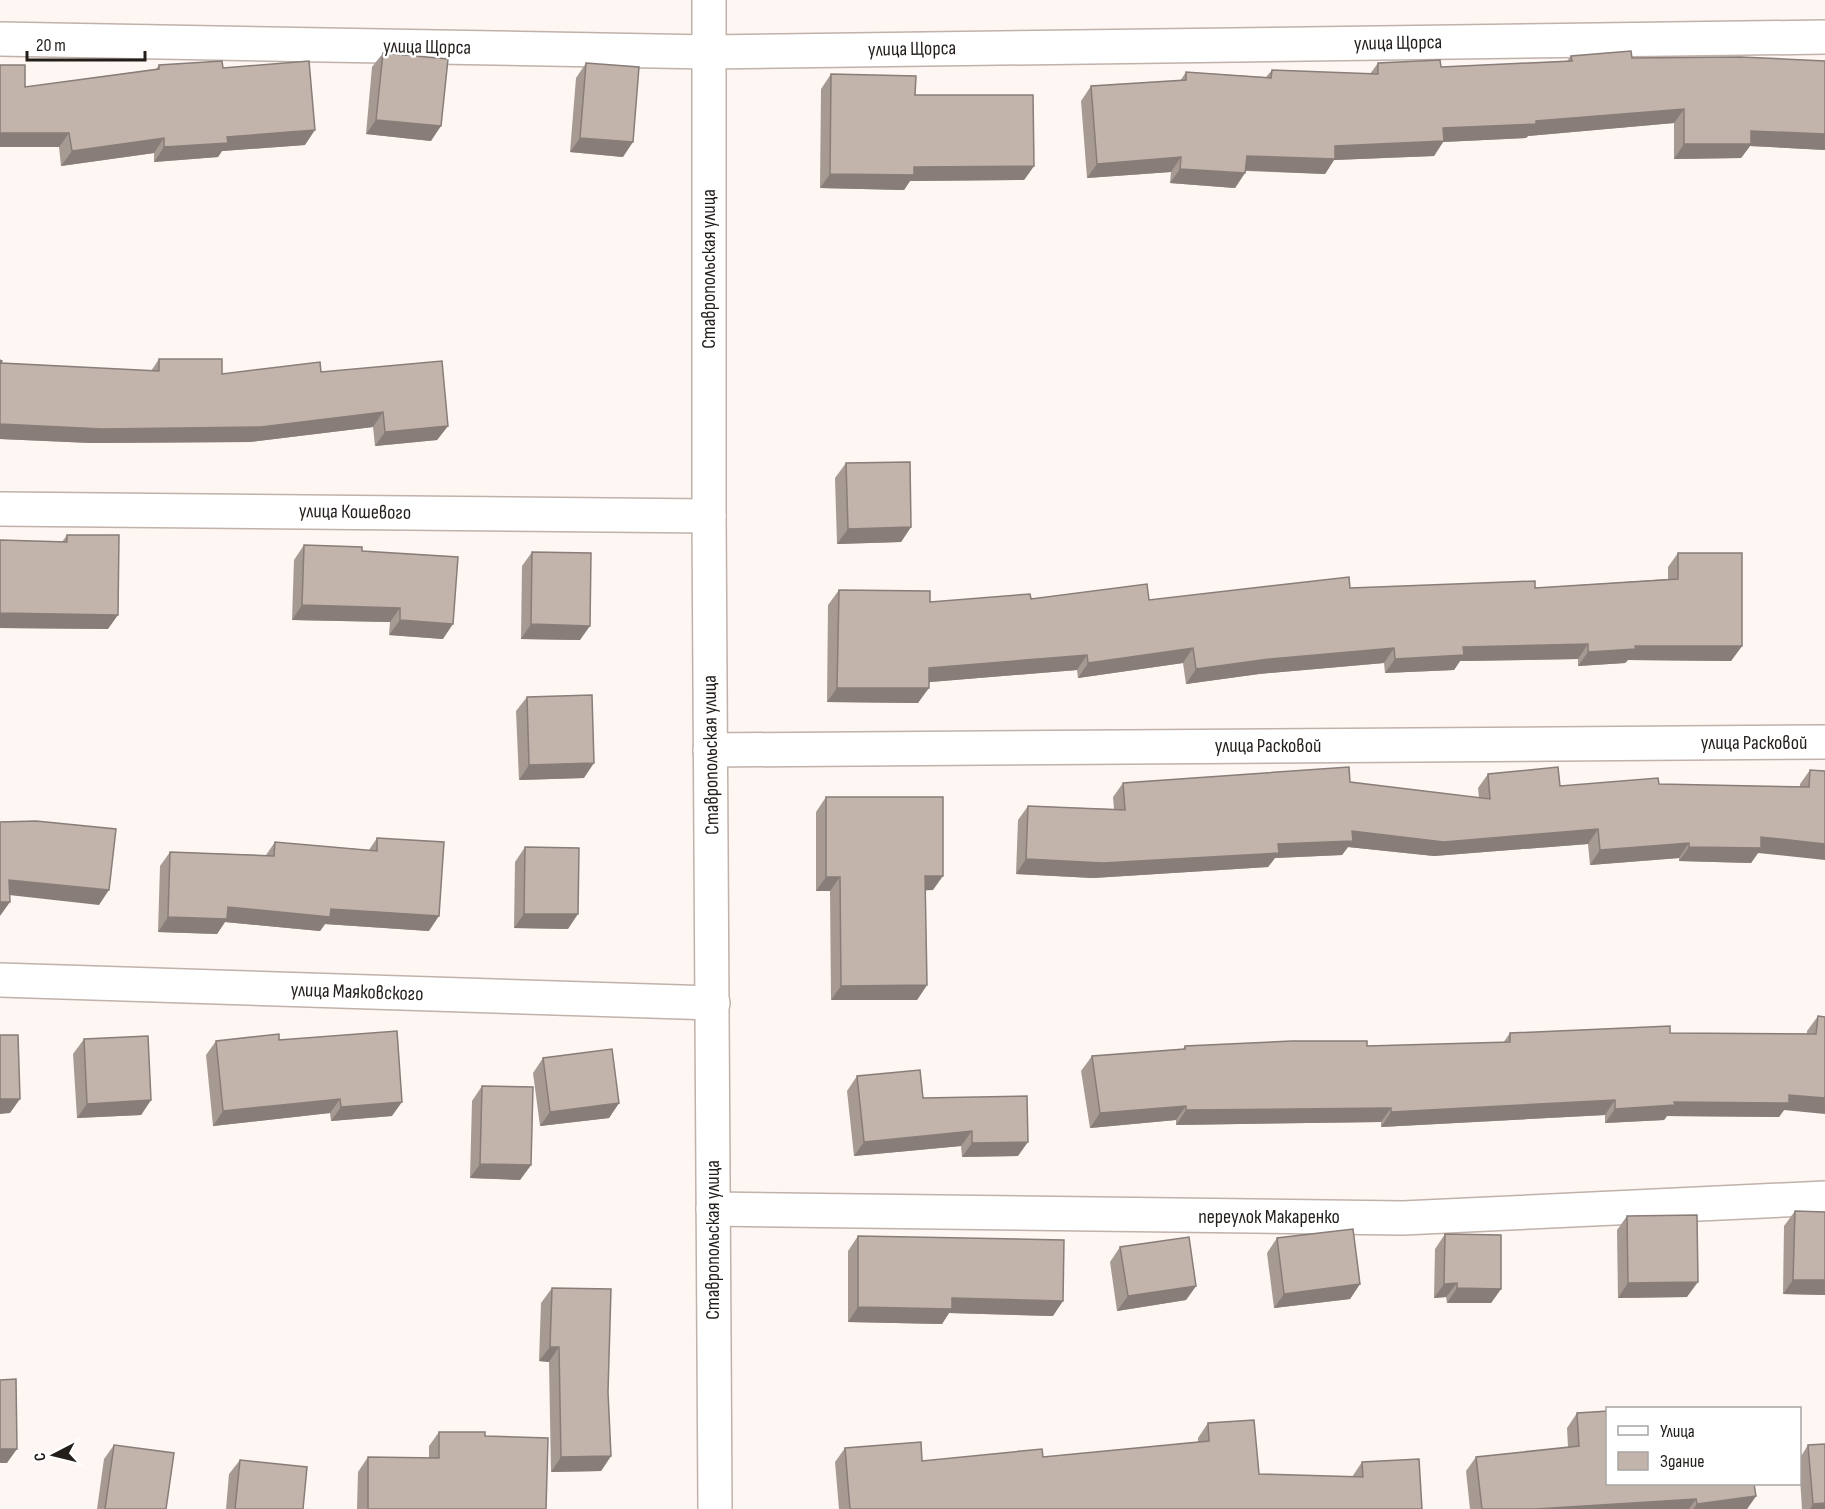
<svg xmlns="http://www.w3.org/2000/svg" width="1825" height="1509" font-family="'Sofia Sans Condensed',sans-serif">
  <rect width="100%" height="100%" fill="#fdf6f3"/>
  <g fill="none" stroke-linecap="round" stroke-linejoin="round">
    <defs>
      <g id="street">
        <polyline points="0,39 709,52 1825,37"/>
        <polyline points="0,509 709,516"/>
        <polyline points="710,750 1825,742"/>
        <polyline points="0,980 713,1003"/>
        <polyline points="713,1209 1403,1218 1825,1198"/>
      </g>
      <polyline id="primary" points="709,0 709,516 715,1509"/>
    </defs>
    <!-- street casing -->
    <use href="#street" stroke="#c0b1a9" stroke-width="36"/>
    <!-- primary casing -->
    <use href="#primary" stroke="#c0b1a9" stroke-width="36"/>
    <!-- street -->
    <use href="#street" stroke="#fff" stroke-width="33"/>
    <!-- primary -->
    <use href="#primary" stroke="#fff" stroke-width="33"/>
  </g>
  <!-- wall -->
  <g fill="#a79a93">
    <polygon points="383,53 431,141 366,134 372,67"/>
    <polygon points="1571,56 1632,58 1825,61 1825,150 1750,146 1741,158 1674,159 1674,123 1528,136 1526,138 1443,142 1434,156 1334,160 1325,174 1246,171 1235,188 1170,183 1171,172 1087,178 1081,101 1091,86 1180,81 1186,72 1266,77 1272,70 1370,74 1378,63 1441,67 1567,61"/>
    <polygon points="586,63 623,157 570,152 576,78"/>
    <polygon points="159,65 223,68 305,145 222,151 218,157 154,162 154,153 61,166 59,147 25,87 156,69"/>
    <polygon points="831,74 915,95 1034,166 1024,180 910,181 904,190 820,188 821,89"/>
    <polygon points="159,359 222,374 321,372 448,426 437,440 375,446 373,427 250,442 91,443 0,439 0,360 1,363 151,371"/>
    <polygon points="846,463 911,527 901,542 837,544 835,478"/>
    <polygon points="67,535 108,629 0,628 0,540 62,542"/>
    <polygon points="304,545 362,551 443,639 389,635 390,622 292,620 294,560"/>
    <polygon points="532,552 580,640 521,639 522,566"/>
    <polygon points="1678,553 1742,646 1731,661 1628,660 1625,663 1578,666 1578,659 1460,661 1454,670 1385,673 1384,663 1259,674 1186,684 1183,663 1078,678 1077,670 929,682 918,703 827,702 828,605 839,590 930,602 1031,599 1149,600 1350,588 1535,588 1668,579 1668,567"/>
    <polygon points="527,697 584,778 519,780 516,711"/>
    <polygon points="1810,770 1825,771 1758,853 1751,863 1679,861 1679,858 1590,865 1588,844 1434,856 1348,847 1342,855 1275,858 1268,867 1093,878 1016,874 1018,820 1028,806 1114,809 1113,797 1123,783 1350,782 1479,798 1478,788 1488,774 1560,786 1659,784 1800,787 1800,784"/>
    <polygon points="826,797 933,890 925,890 927,985 917,1000 831,1000 830,891 816,891 816,812"/>
    <polygon points="377,838 429,931 325,924 320,931 225,922 217,934 158,932 160,866 170,852 266,855 275,842 369,850"/>
    <polygon points="525,847 568,929 514,928 515,862"/>
    <polygon points="1818,1016 1825,1017 1784,1110 1779,1117 1667,1116 1664,1120 1605,1123 1605,1115 1381,1127 1381,1122 1176,1125 1176,1120 1090,1128 1081,1071 1092,1056 1182,1050 1185,1046 1367,1046 1503,1043 1510,1033 1807,1034 1807,1031"/>
    <polygon points="84,1039 151,1100 141,1115 77,1118 73,1054"/>
    <polygon points="279,1040 392,1116 331,1121 330,1113 213,1126 206,1055 216,1041"/>
    <polygon points="543,1058 619,1103 609,1118 540,1126 533,1073"/>
    <polygon points="857,1076 923,1098 1018,1156 962,1157 961,1146 854,1156 847,1091"/>
    <polygon points="482,1086 531,1165 520,1180 470,1178 472,1101"/>
    <polygon points="1795,1211 1825,1295 1783,1294 1784,1226"/>
    <polygon points="1627,1216 1687,1297 1618,1298 1617,1230"/>
    <polygon points="1445,1234 1501,1289 1491,1303 1447,1303 1446,1297 1434,1298 1435,1249"/>
    <polygon points="858,1236 1053,1316 949,1313 942,1324 848,1322 848,1251"/>
    <polygon points="1277,1238 1360,1284 1350,1299 1274,1308 1267,1253"/>
    <polygon points="1120,1247 1196,1286 1186,1300 1117,1311 1110,1262"/>
    <polygon points="552,1288 608,1392 611,1456 601,1471 551,1472 549,1362 539,1361 541,1303"/>
    <polygon points="1577,1413 1608,1484 1756,1496 1747,1509 1470,1509 1466,1471 1476,1457 1568,1447 1567,1428"/>
    <polygon points="1208,1423 1259,1474 1352,1477 1362,1462 1422,1509 839,1509 835,1462 845,1448 922,1461 1043,1457 1198,1442 1198,1438"/>
    <polygon points="439,1432 485,1436 546,1509 357,1509 358,1472 368,1457 429,1458 429,1446"/>
    <polygon points="114,1445 166,1509 97,1509 104,1459"/>
    <polygon points="1808,1445 1825,1509 1802,1509 1800,1478 1800,1458"/>
    <polygon points="240,1460 303,1509 226,1509 229,1474"/>
  </g>
  <!-- shaded-wall -->
  <g fill="#887d78">
    <polygon points="1684,109 1674,123 1528,136 1526,138 1443,142 1434,156 1334,160 1325,174 1236,170 1247,156 1335,146 1443,128"/>
    <polygon points="376,120 441,126 431,141 366,134"/>
    <polygon points="315,130 305,145 222,151 218,157 154,162 164,147 227,137"/>
    <polygon points="1751,131 1825,134 1825,150 1750,146 1741,158 1674,159 1684,144"/>
    <polygon points="0,133 69,133 59,147 0,147"/>
    <polygon points="164,138 154,153 61,166 72,151"/>
    <polygon points="580,138 633,142 623,157 570,152"/>
    <polygon points="1181,157 1171,172 1087,178 1097,164"/>
    <polygon points="1034,166 1024,180 910,181 904,190 820,188 830,174 914,167"/>
    <polygon points="1180,169 1245,173 1235,188 1170,183"/>
    <polygon points="383,412 373,427 250,442 91,443 0,439 0,424"/>
    <polygon points="448,426 437,440 375,446 385,432"/>
    <polygon points="911,527 901,542 837,544 848,529"/>
    <polygon points="302,605 400,608 390,622 292,620"/>
    <polygon points="0,613 118,615 108,629 0,628"/>
    <polygon points="400,620 453,624 443,639 389,635"/>
    <polygon points="531,624 590,626 580,640 521,639"/>
    <polygon points="1588,644 1578,659 1460,661 1454,670 1385,673 1395,659 1463,647"/>
    <polygon points="1635,646 1742,646 1731,661 1628,660 1625,663 1578,666 1588,652"/>
    <polygon points="1193,648 1183,663 1078,678 1088,663"/>
    <polygon points="1394,648 1384,663 1259,674 1186,684 1196,669 1269,659"/>
    <polygon points="1087,655 1077,670 919,683 929,668"/>
    <polygon points="837,688 929,688 918,703 827,702"/>
    <polygon points="594,763 584,778 519,780 529,765"/>
    <polygon points="1598,829 1588,844 1434,856 1348,847 1342,855 1275,858 1268,867 1093,878 1016,874 1026,859 1352,831"/>
    <polygon points="1761,837 1825,844 1825,860 1758,853 1751,863 1679,861 1689,847"/>
    <polygon points="1689,843 1679,858 1590,865 1600,850"/>
    <polygon points="925,876 943,876 933,890 915,891"/>
    <polygon points="826,877 840,877 830,891 816,891"/>
    <polygon points="9,880 109,890 99,905 0,894"/>
    <polygon points="0,902 10,902 0,916"/>
    <polygon points="228,907 331,909 439,916 429,931 325,924 320,931 225,922 217,934 158,932 168,917"/>
    <polygon points="524,914 578,914 568,929 514,928"/>
    <polygon points="927,985 917,1000 831,1000 841,986"/>
    <polygon points="1789,1095 1825,1098 1825,1114 1784,1110 1779,1117 1667,1116 1664,1120 1605,1123 1615,1109 1674,1102"/>
    <polygon points="0,1099 20,1099 10,1113 0,1114"/>
    <polygon points="340,1099 330,1113 213,1126 223,1111"/>
    <polygon points="151,1100 141,1115 77,1118 87,1104"/>
    <polygon points="1615,1100 1605,1115 1381,1127 1391,1112"/>
    <polygon points="402,1102 392,1116 331,1121 341,1107"/>
    <polygon points="619,1103 609,1118 540,1126 550,1112"/>
    <polygon points="1186,1106 1176,1120 1090,1128 1100,1113"/>
    <polygon points="1391,1108 1381,1122 1176,1125 1186,1110"/>
    <polygon points="972,1131 961,1146 854,1156 864,1142"/>
    <polygon points="1028,1142 1018,1156 962,1157 972,1143"/>
    <polygon points="480,1164 531,1165 520,1180 470,1178"/>
    <polygon points="1793,1280 1825,1280 1825,1295 1783,1294"/>
    <polygon points="1698,1282 1687,1297 1618,1298 1628,1283"/>
    <polygon points="1457,1283 1446,1297 1434,1298 1444,1284"/>
    <polygon points="1360,1284 1350,1299 1274,1308 1284,1294"/>
    <polygon points="1196,1286 1186,1300 1117,1311 1128,1296"/>
    <polygon points="1457,1288 1501,1289 1491,1303 1447,1303"/>
    <polygon points="952,1298 1063,1301 1053,1316 949,1313 942,1324 848,1322 858,1307"/>
    <polygon points="550,1347 559,1347 549,1362 539,1361"/>
    <polygon points="0,1449 17,1449 7,1463 0,1463"/>
    <polygon points="611,1456 601,1471 551,1472 561,1457"/>
    <polygon points="1756,1496 1747,1509 1693,1509 1697,1504"/>
    <polygon points="1696,1499 1689,1509 1536,1509"/>
    <polygon points="1825,1503 1825,1509 1810,1509 1813,1504"/>
  </g>
  <!-- building -->
  <g fill="#c2b3ab" stroke="#887d78" stroke-width="1.5">
    <polygon points="1631,51 1632,58 1741,57 1825,61 1825,134 1751,131 1751,144 1684,144 1684,109 1536,121 1536,124 1443,128 1444,141 1335,146 1335,159 1247,156 1245,173 1180,169 1181,157 1097,164 1091,86 1186,80 1186,72 1271,78 1272,70 1378,74 1378,63 1440,60 1441,67 1572,61 1571,56"/>
    <polygon points="383,53 448,59 441,126 376,120"/>
    <polygon points="222,61 223,68 309,61 315,130 227,137 228,143 164,147 164,138 72,151 69,133 0,133 0,65 25,65 25,87 159,69 159,65"/>
    <polygon points="586,63 639,67 633,142 580,138"/>
    <polygon points="831,74 916,76 915,95 1033,95 1034,166 914,167 914,175 830,174"/>
    <polygon points="159,359 222,359 222,374 320,362 321,372 442,361 448,426 385,432 383,412 261,427 102,429 0,424 0,360 2,361 1,363 159,371"/>
    <polygon points="910,462 911,527 848,529 846,463"/>
    <polygon points="67,535 119,535 118,615 0,613 0,540 67,542"/>
    <polygon points="304,545 362,547 362,551 458,557 453,624 400,620 400,608 302,605"/>
    <polygon points="532,552 591,553 590,626 531,624"/>
    <polygon points="1678,553 1742,553 1742,646 1635,646 1636,649 1588,652 1588,644 1463,647 1464,655 1395,659 1394,648 1269,659 1196,669 1193,648 1088,663 1087,655 929,668 929,688 837,688 839,590 930,591 930,602 1030,594 1031,599 1147,584 1149,600 1349,577 1350,588 1535,581 1535,588 1678,579"/>
    <polygon points="592,695 594,763 529,765 527,697"/>
    <polygon points="1349,767 1350,782 1490,799 1488,774 1558,767 1560,786 1658,778 1659,784 1809,787 1810,770 1825,771 1825,844 1761,837 1761,848 1689,847 1689,843 1600,850 1598,829 1444,842 1352,831 1353,841 1278,844 1279,853 1103,863 1026,859 1028,806 1125,810 1123,783"/>
    <polygon points="826,797 943,797 943,876 925,876 927,985 841,986 840,877 826,877"/>
    <polygon points="36,821 116,829 109,890 9,880 10,902 0,902 0,822"/>
    <polygon points="377,838 444,842 439,916 331,909 330,917 228,907 227,919 168,917 170,852 274,856 275,842 377,851"/>
    <polygon points="525,847 579,848 578,914 524,914"/>
    <polygon points="1818,1016 1825,1017 1825,1098 1789,1095 1789,1103 1674,1102 1675,1105 1615,1109 1615,1100 1391,1112 1391,1108 1186,1110 1186,1106 1100,1113 1092,1056 1185,1049 1185,1046 1292,1041 1367,1041 1367,1046 1510,1042 1510,1033 1670,1026 1670,1033 1816,1034"/>
    <polygon points="397,1031 402,1102 341,1107 340,1099 223,1111 216,1041 279,1034 279,1040"/>
    <polygon points="0,1035 18,1035 20,1099 0,1099"/>
    <polygon points="148,1036 151,1100 87,1104 84,1039"/>
    <polygon points="612,1049 619,1103 550,1112 543,1058"/>
    <polygon points="920,1070 923,1098 1027,1096 1028,1142 972,1143 972,1131 864,1142 857,1076"/>
    <polygon points="482,1086 533,1087 531,1165 480,1164"/>
    <polygon points="1795,1211 1825,1212 1825,1280 1793,1280"/>
    <polygon points="1697,1215 1698,1282 1628,1283 1627,1216"/>
    <polygon points="1353,1229 1360,1284 1284,1294 1277,1238"/>
    <polygon points="1445,1234 1501,1235 1501,1289 1457,1288 1457,1283 1444,1284"/>
    <polygon points="858,1236 1064,1240 1063,1301 952,1298 952,1309 858,1307"/>
    <polygon points="1189,1237 1196,1286 1128,1296 1120,1247"/>
    <polygon points="552,1288 611,1289 608,1392 611,1456 561,1457 559,1347 550,1347"/>
    <polygon points="16,1379 17,1449 0,1449 0,1380"/>
    <polygon points="1608,1411 1608,1484 1754,1484 1756,1496 1697,1504 1696,1499 1536,1509 1482,1509 1476,1457 1579,1446 1577,1413"/>
    <polygon points="1254,1420 1259,1474 1363,1477 1362,1462 1419,1459 1422,1509 850,1509 845,1448 921,1442 922,1461 1042,1449 1043,1457 1209,1441 1208,1423"/>
    <polygon points="439,1432 485,1432 485,1436 548,1438 546,1509 368,1509 368,1457 439,1458"/>
    <polygon points="1825,1444 1825,1503 1813,1504 1808,1445"/>
    <polygon points="114,1445 174,1453 166,1509 105,1509"/>
    <polygon points="240,1460 307,1467 303,1509 235,1509"/>
  </g>
  <g text-anchor="middle" dominant-baseline="central" stroke-width="5" stroke-linejoin="round" paint-order="stroke">
    <!-- street labels -->
    <g font-size="20" fill="#241e1b" stroke="#fff">
      <text transform="translate(1398 43) rotate(-1)">улица Щорса</text>
      <text transform="translate(427 47) rotate(1)">улица Щорса</text>
      <text transform="translate(912 49) rotate(-1)">улица Щорса</text>
      <text transform="translate(709 269) rotate(-90)">Ставропольская улица</text>
      <text transform="translate(355 512) rotate(1)">улица Кошевого</text>
      <text x="1754" y="743">улица Расковой</text>
      <text x="1268" y="746">улица Расковой</text>
      <text transform="translate(711 755) rotate(-91)">Ставропольская улица</text>
      <text transform="translate(357 992) rotate(2)">улица Маяковского</text>
      <text x="1269" y="1217">переулок Макаренко</text>
      <text transform="translate(713 1240) rotate(-90)">Ставропольская улица</text>
    </g>
  </g>
  <!-- legend -->
  <rect x="1606" y="1407" width="195" height="78" fill="#ffffff" stroke="#a7a5a4" stroke-width="1.5"/>
  <rect x="1618" y="1426" width="30" height="9" fill="#ffffff" stroke="#a7a5a4" stroke-width="1.5"/>
  <text x="1660" y="1437" font-size="18" fill="#241e1b">Улица</text>
  <rect x="1618" y="1452" width="30" height="18" fill="#c2b3ab" stroke="#a7a5a4" stroke-width="1.5"/>
  <text x="1660" y="1467" font-size="18" fill="#241e1b">Здание</text>
  <!-- north arrow -->
  <g transform="translate(54 1455) rotate(263)" stroke="#ffffff" stroke-width="4.5" paint-order="stroke">
  <path d="M0-4.5L10 22L0 15L-10 22Z" fill="#241e1b"/>
  <text y="-9" font-size="16" font-weight="bold" text-anchor="middle" fill="#241e1b">С</text>
  </g>
  <!-- scale -->
  <path d="M27 51v9h118v-9" fill="none" stroke="#241e1b" stroke-width="3"/>
  <text x="36" y="51" font-size="18" fill="#241e1b" stroke="#ffffff" stroke-width="4.5" paint-order="stroke">20 m</text>
</svg>
